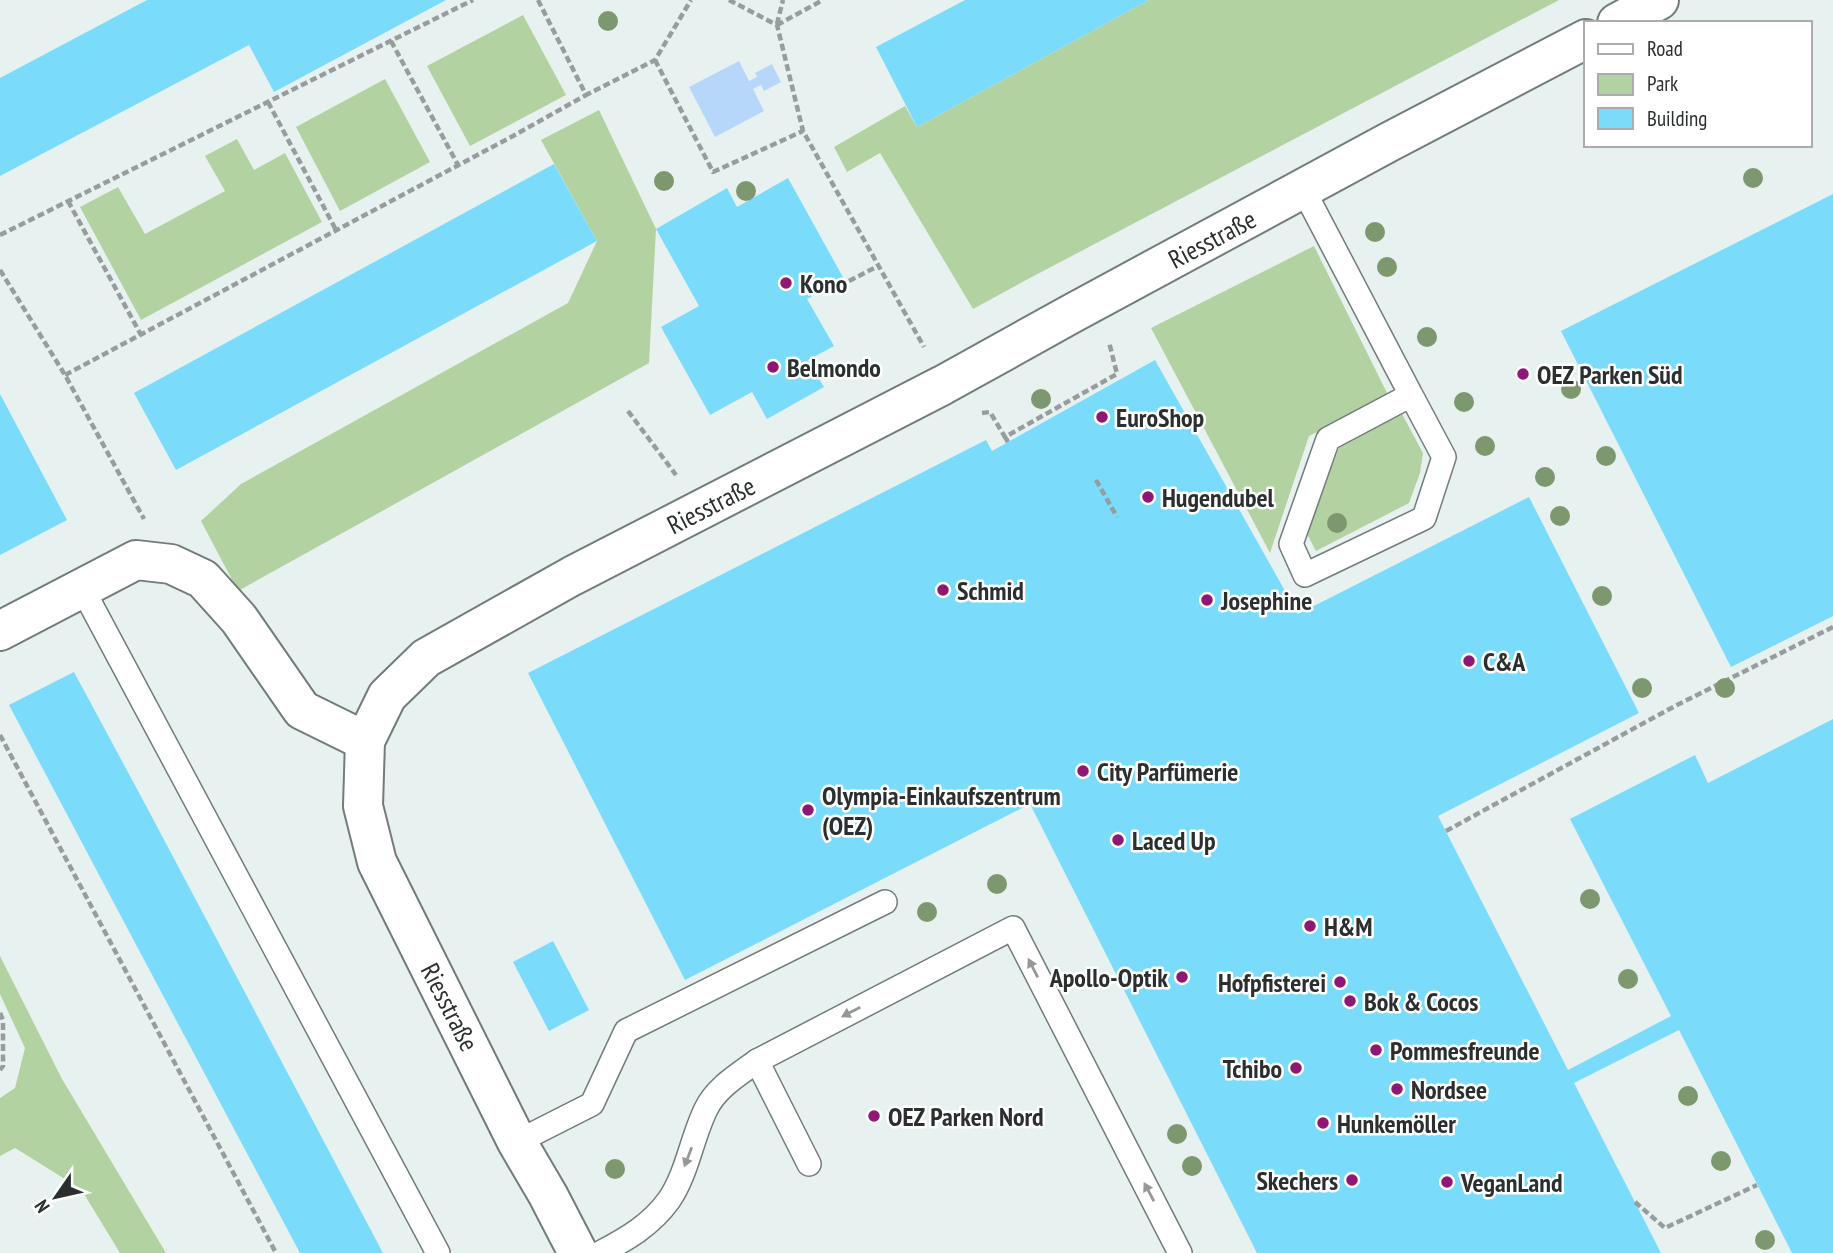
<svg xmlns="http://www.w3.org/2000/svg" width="1833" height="1253" font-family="'PT Sans Narrow',sans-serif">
  <rect width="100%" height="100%" fill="#e7f1f0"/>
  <!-- green -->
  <g fill="#b2d3a1">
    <polygon points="1149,0 1559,0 1028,279 973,309 880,153 847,172 834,147 905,106 917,127"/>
    <polygon points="523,15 566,95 470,146 427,66"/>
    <polygon points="385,79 430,162 340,211 296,127"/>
    <polygon points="599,110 656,229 649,363 238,591 201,521 241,484 568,303 597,241 541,140"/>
    <polygon points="237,139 254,170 285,153 322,222 141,320 80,207 118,187 145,234 225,191 205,156"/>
    <polygon points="1314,246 1389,397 1309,436 1270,553 1151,328"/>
    <polygon points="1402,414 1423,453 1420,473 1409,503 1316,551 1306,532 1339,448"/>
    <polygon points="0,956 62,1079 166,1253 120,1253 81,1189 15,1148 0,1156 0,1098 15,1088 25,1048 0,994"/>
  </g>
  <!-- water -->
  <polygon fill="#b7d7fa" points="739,61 749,81 757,77 755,73 772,64 781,82 764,91 761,85 753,89 764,111 715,137 689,87"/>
  <!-- building -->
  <g fill="#7bdbfb">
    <polygon points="147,0 446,0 274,92 249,45 0,176 0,78"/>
    <polygon points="965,0 1149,0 917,127 876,47"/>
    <polygon points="554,164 597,241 176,470 134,393"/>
    <polygon points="788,178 844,279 807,299 834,346 808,360 824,387 767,419 752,392 710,415 661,327 699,306 656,229 727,188 737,207"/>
    <polygon points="1833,194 1833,616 1731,667 1561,331"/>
    <polygon points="1155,360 1298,614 1529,497 1639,713 1438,816 1568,1070 1671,1016 1570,819 1695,755 1708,783 1833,719 1833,1253 1792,1253 1679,1030 1574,1083 1661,1253 1257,1253 1030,804 685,980 528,673 986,440 992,451"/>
    <polygon points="0,394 67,520 0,555"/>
    <polygon points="74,672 144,802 383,1253 300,1253 150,971 9,705"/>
    <polygon points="553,941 589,1010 549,1031 513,962"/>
  </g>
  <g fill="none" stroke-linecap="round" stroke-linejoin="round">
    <defs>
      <g id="service">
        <polyline points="1303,189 1411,395 1328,439 1291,544 1305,575 1424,518 1444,457 1411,395"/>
        <polyline points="82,588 438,1253"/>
        <polyline points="757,1061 809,1164"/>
        <polyline points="517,1142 592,1104 626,1031 885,902"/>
        <path d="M600 1253C627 1239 651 1225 669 1200 687 1174 692 1137 706 1109 716 1088 738 1075 757 1061L1013 928 1180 1253"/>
      </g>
      <g id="minor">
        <polyline points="1617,23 1659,0"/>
        <polyline points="0,631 136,560 171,564 203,579 239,619 302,710 365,741"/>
        <polyline points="578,1253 548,1195 517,1142 377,862 363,806 365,741 387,696 426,658 572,576 943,385 1071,314 1389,142 1586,39"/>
      </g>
    </defs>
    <!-- service casing -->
    <use href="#service" stroke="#737b7b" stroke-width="26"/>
    <!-- minor casing -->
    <use href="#minor" stroke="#737b7b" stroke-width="42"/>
    <!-- path -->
    <g stroke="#969d9c" stroke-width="4.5" stroke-dasharray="7 3.5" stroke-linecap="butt">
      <polyline points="538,0 586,95 655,60 691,0"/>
      <polyline points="729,0 777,25 803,131 924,347"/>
      <polyline points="777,24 783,0"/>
      <polyline points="777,25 823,0"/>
      <polyline points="391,41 458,165"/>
      <polyline points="655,60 713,172 803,131"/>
      <polyline points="268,102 336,230"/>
      <polyline points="68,201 141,335"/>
      <polyline points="0,235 473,0"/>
      <polyline points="0,270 65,375 144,519"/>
      <polyline points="849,281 878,266"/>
      <polyline points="65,375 513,136 586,95"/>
      <polyline points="628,411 676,475"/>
      <polyline points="982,413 990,412 1005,437"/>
      <polyline points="1008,442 1005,437 1117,374 1109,342"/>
      <polyline points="1096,480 1117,517"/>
      <polyline points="0,735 276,1253"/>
      <polyline points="1446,831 1675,706 1833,627"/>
      <polyline points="0,1013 3,1020 3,1066 0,1070"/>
      <polyline points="1635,1202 1665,1228 1757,1185"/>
    </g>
    <!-- service -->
    <use href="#service" stroke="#fff" stroke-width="23"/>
    <!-- minor -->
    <use href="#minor" stroke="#fff" stroke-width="38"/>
  </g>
  <!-- trees -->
  <g fill="#7d976f">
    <circle cx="608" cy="21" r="10"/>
    <circle cx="1753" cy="178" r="10"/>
    <circle cx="664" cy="181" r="10"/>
    <circle cx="746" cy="191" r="10"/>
    <circle cx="1375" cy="232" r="10"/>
    <circle cx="1387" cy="267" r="10"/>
    <circle cx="1427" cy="337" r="10"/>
    <circle cx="1571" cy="389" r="10"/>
    <circle cx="1041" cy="399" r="10"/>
    <circle cx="1464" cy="402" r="10"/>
    <circle cx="1485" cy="446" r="10"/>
    <circle cx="1606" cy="456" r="10"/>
    <circle cx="1545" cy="477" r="10"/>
    <circle cx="1560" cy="516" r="10"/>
    <circle cx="1337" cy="523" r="10"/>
    <circle cx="1602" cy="596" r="10"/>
    <circle cx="1642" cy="688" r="10"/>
    <circle cx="1725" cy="688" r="10"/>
    <circle cx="997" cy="884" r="10"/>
    <circle cx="1590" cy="899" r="10"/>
    <circle cx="927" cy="912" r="10"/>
    <circle cx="1628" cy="979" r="10"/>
    <circle cx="1688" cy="1096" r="10"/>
    <circle cx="1177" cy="1134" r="10"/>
    <circle cx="1721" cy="1161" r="10"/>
    <circle cx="1192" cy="1166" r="10"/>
    <circle cx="615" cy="1169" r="10"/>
    <circle cx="1765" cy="1240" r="10"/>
  </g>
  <!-- one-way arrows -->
  <defs><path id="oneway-solid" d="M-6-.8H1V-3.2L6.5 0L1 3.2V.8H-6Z" transform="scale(1.75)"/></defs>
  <g fill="#969797">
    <use href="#oneway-solid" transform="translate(1033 968) rotate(-117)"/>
    <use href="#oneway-solid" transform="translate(851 1012) rotate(153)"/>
    <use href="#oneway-solid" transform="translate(688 1157) rotate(111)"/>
    <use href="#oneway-solid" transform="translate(1149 1192) rotate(-118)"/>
  </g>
  <!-- markers -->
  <g fill="#8f1877" stroke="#fff" stroke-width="2.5">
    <circle cx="786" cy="283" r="7"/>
    <circle cx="773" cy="367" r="7"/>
    <circle cx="1523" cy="374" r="7"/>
    <circle cx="1102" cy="417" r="7"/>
    <circle cx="1148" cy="497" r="7"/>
    <circle cx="943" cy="590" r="7"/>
    <circle cx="1207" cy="600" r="7"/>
    <circle cx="1469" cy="661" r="7"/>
    <circle cx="1083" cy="771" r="7"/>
    <circle cx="808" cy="810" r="7"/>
    <circle cx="1118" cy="840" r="7"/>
    <circle cx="1310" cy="926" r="7"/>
    <circle cx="1182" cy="977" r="7"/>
    <circle cx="1340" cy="982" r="7"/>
    <circle cx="1350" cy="1001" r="7"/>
    <circle cx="1376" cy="1050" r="7"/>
    <circle cx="1296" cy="1068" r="7"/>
    <circle cx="1397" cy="1089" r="7"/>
    <circle cx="874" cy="1116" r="7"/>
    <circle cx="1323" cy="1123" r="7"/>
    <circle cx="1352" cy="1180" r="7"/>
    <circle cx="1447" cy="1182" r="7"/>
  </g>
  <g text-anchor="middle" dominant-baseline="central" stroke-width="5" stroke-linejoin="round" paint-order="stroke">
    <!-- street labels -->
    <g font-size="26" fill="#2c2f2f" stroke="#fff">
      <text transform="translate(1212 239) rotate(-28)">Riesstraße</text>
      <text transform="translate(711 505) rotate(-27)">Riesstraße</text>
      <text transform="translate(450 1007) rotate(63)">Riesstraße</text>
    </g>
    <!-- poi labels -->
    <g font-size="26" font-weight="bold" fill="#2c2f2f" stroke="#fff" text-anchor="start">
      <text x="800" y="283">Kono</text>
      <text x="787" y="367">Belmondo</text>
      <text x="1537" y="374">OEZ Parken Süd</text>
      <text x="1116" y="417">EuroShop</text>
      <text x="1162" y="497">Hugendubel</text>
      <text x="957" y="590">Schmid</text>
      <text x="1221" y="600">Josephine</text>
      <text x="1483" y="661">C&amp;A</text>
      <text x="1097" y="771">City Parfümerie</text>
      <text x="822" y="795">Olympia-Einkaufszentrum<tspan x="822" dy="30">(OEZ)</tspan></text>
      <text x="1132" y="840">Laced Up</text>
      <text x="1324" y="926">H&amp;M</text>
      <text x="1168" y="977" text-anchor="end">Apollo-Optik</text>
      <text x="1326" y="982" text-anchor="end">Hofpfisterei</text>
      <text x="1364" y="1001">Bok &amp; Cocos</text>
      <text x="1390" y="1050">Pommesfreunde</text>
      <text x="1282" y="1068" text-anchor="end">Tchibo</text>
      <text x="1411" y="1089">Nordsee</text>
      <text x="888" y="1116">OEZ Parken Nord</text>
      <text x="1337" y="1123">Hunkemöller</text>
      <text x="1338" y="1180" text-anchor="end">Skechers</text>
      <text x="1461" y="1182">VeganLand</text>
    </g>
  </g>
  <!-- legend -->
  <rect x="1584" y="21" width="228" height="126" fill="#ffffff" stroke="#abacac" stroke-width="2"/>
  <rect x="1598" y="44" width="35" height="10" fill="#ffffff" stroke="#abacac" stroke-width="2"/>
  <text x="1647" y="56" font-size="21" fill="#2c2f2f">Road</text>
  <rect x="1598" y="74" width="35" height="21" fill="#b2d3a1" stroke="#abacac" stroke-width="2"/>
  <text x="1647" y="91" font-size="21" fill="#2c2f2f">Park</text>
  <rect x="1598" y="108" width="35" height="21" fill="#7bdbfb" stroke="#abacac" stroke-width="2"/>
  <text x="1647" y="126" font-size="21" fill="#2c2f2f">Building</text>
  <!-- north arrow -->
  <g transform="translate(56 1197) rotate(236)" stroke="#ffffff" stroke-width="5" paint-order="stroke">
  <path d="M0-5L12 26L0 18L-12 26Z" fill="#2c2f2f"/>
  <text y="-10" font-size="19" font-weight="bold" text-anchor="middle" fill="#2c2f2f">N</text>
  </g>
</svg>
